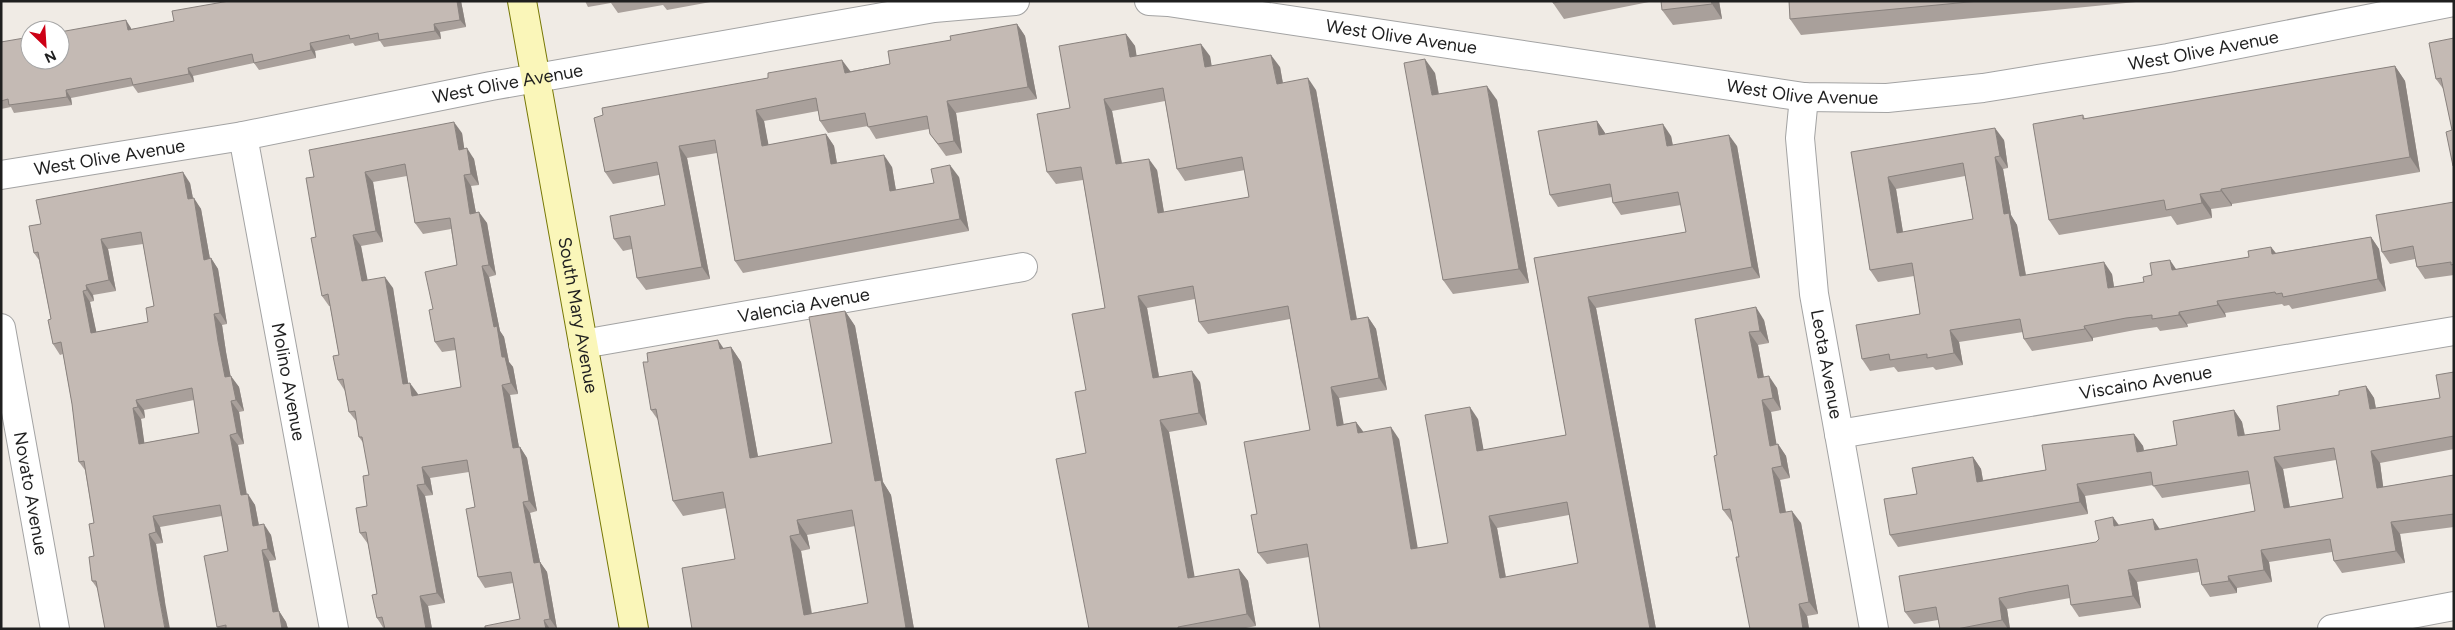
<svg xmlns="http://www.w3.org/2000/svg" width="2455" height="630" font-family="Figtree,sans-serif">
  <rect width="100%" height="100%" fill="#f0ebe5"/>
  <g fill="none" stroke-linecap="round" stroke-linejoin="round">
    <defs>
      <g id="minor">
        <path id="s1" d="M1149 1 1168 2 1804 97 1887 98 1983 88 2168 58 2454 2"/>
        <path id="s2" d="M243 136 334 629"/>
        <path id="s3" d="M1 175 243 136 491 86 934 8 1015 1"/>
        <path id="s4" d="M1 328 55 629"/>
        <path id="s5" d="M583 344 1023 267"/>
        <path id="s6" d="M1839 434 2454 331"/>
        <polyline points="2332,629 2454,606"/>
      </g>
      <g id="tertiary">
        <path id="s7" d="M1804 97 1800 138 1814 294 1874 629"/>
      </g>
      <g id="secondary">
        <path id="s8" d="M522 1 634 629"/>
      </g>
    </defs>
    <!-- minor casing -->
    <use href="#minor" stroke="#a3a3a3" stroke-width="30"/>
    <!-- tertiary casing -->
    <use href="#tertiary" stroke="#a3a3a3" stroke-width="30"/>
    <!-- secondary casing -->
    <use href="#secondary" stroke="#767705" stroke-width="30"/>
    <!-- minor -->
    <use href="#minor" stroke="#fff" stroke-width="28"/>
    <!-- tertiary -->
    <use href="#tertiary" stroke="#fff" stroke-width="28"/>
    <!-- secondary -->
    <use href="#secondary" stroke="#faf6b9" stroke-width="28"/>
  </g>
  <!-- wall -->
  <g fill="#a9a09b" fill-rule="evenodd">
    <polygon points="461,1 466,27 440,32 441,39 384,47 380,41 355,46 353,43 315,51 316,58 259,70 254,63 193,76 194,82 138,93 133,86 71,98 72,105 14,113 11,107 1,109 1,42 131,28 131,29"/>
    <polygon points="585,1 716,1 667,10 663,5 618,13 611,3 588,7"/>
    <polygon points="1553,1 1654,1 1564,19 1553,3"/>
    <polygon points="1719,1 1722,19 1673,25 1662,10"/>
    <polygon points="1789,1 2146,1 1801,35 1790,19"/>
    <polygon points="1017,24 1025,36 1037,99 956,113 962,153 946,156 930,134 929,129 876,139 868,126 828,133 820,121 818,111 764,121 768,145 826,134 834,146 837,163 892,167 896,190 934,183 959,177 969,231 743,273 735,261 717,153 687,158 710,279 646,290 637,278 632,249 623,251 614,239 665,205 659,175 613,184 605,172 594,118 890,64 951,40"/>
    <path d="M1126 34 1135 46 1136 56H1210L1211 66 1280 67 1283 83 1316 90 1357 319 1368 317 1376 329 1387 390 1339 398 1343 424 1356 422 1363 432 1399 439 1417 548 1448 543 1478 419 1483 450 1566 435 1534 258 1686 232 1681 205 1621 215 1613 203 1612 197 1558 207 1550 195 1597 121 1605 133V134L1671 136 1673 145 1737 146 1760 278 1596 308 1656 629H1320L1309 557 1267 564 1258 553 1257 514 1310 430 1290 319 1208 334 1199 322 1195 299 1147 308 1159 376 1200 382 1207 425 1169 432 1194 577 1239 569 1248 581 1256 626 1241 629H1089L1086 453V390L1105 308 1083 180 1056 184 1047 172 1070 108ZM1165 101 1177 169 1185 181 1245 170 1249 197 1164 212 1157 170 1122 163 1112 111ZM1569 515 1578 563 1506 577 1497 528Z"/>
    <polygon points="2454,38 2454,167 2453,166 2452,130 2444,90 2436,79"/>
    <polygon points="2395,66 2405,81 2420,172 2232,204 2232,206 2211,209 2212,218 2177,225 2171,216 2059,235 2049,220 2083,115 2085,119"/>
    <polygon points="1435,73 1439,94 1497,100 1529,283 1453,294 1443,280"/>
    <path d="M462 133 464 149 474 159 479 185 471 186 476 213 487 223 496 275 489 277 500 331 504 337 509 362 513 367 518 394 510 395 514 423 519 447H520L527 458 537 511 530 513 540 562 547 572 557 629H485L520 619 513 583 485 588 478 577 475 507 469 472 430 478 433 495 425 496 445 603 428 606 432 629H384L377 618V594L368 544 360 533 367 506 369 475 364 444 359 437 357 422 349 412 345 391 338 380 339 355 330 306H329L322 296 316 237 314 177ZM407 176 415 223 423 234 451 229 457 265 433 309 435 342 442 352 456 350 461 387 418 395 408 383 393 288 367 281 361 246 383 242 373 182Z"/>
    <path d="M2004 140 2008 168 2003 169 2011 215 2017 225 2026 275 2112 274 2114 287 2144 282 2152 275 2177 269 2249 257 2271 247 2276 253 2371 237 2379 249 2386 291 2292 309 2289 305 2284 306 2282 304 2225 313 2226 317 2187 324 2188 327 2160 331 2157 327 2135 330 2093 338V341L2032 351 2024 339 2023 332 1959 342 1963 365 1936 370 1933 367 1898 372 1894 367 1870 371 1862 359 1920 314 1914 276 1878 282 1870 270 1851 152ZM1965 176 1973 219 1903 232 1896 189Z"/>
    <path d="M190 183 193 198 201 209 210 259 211 258 218 269 227 324 222 325 226 352 230 376 239 387 244 411 239 412 244 444 238 445 246 494 255 505 259 525 271 535 276 560 269 561 279 611 286 622 288 629H219L217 627 228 551 222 516 160 527 163 543 156 544 165 602 97 588 92 581 94 556V523L85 470 79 462 72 404 63 354 60 355 53 344 51 319 39 260 34 253 41 224ZM143 244 154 306 148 322 96 332 90 302 94 301 93 295 116 291 108 249ZM194 400 199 433 144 443 141 419 145 418 144 410Z"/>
    <polygon points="2454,202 2454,275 2425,279 2417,267 2415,259 2390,264 2382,252"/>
    <path d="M845 311 855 326 883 482 891 495 914 629H692L735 559 726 508 683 516 673 501 658 420 651 410 648 362 731 347 741 362 758 457 832 443ZM855 526 868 603 812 613 801 551 810 549 807 535Z"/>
    <polygon points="1695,319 1764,320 1769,343 1758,345 1764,377 1777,388 1781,410 1771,412 1776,445 1778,444 1786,456 1790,478 1780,480 1786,512 1801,523 1818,614 1807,616 1809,629 1750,629 1733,522 1732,522 1723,510 1717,455"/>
    <path d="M2454 372V449L2380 463 2383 487 2454 475V527L2400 534 2405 563 2342 573 2334 561 2332 552 2269 562 2272 582 2237 588V593L2210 597 2202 585 2199 572 2137 582 2141 608 2079 617 2071 605 2070 598 2007 609 2010 629H1940L1938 620 1914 624 1905 612 2096 542 2099 539 2113 517 2119 525 2160 529 2255 511 2250 484 2162 498 2153 485 2085 496 2088 514 1898 547 1890 535 1917 494 1973 457 1981 469 1983 480 2046 470 2134 434 2143 446 2144 450 2177 445 2234 410 2242 422 2245 435 2280 430 2339 395 2366 386 2374 398 2376 408 2440 398ZM2336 460 2343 498 2290 507 2283 469Z"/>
  </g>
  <!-- shaded-wall -->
  <g fill="#89827e">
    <polygon points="457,1 461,1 466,27 460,20"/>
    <polygon points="1711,1 1719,1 1722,19 1712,4"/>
    <polygon points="126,20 131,28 133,38 128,30"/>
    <polygon points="434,24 440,32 441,39 435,31"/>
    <polygon points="1017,24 1025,36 1037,99 1028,87"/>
    <polygon points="1126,34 1135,46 1139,69 1130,57"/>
    <polygon points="310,43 315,51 316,58 311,50"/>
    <polygon points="1201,44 1210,56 1214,78 1205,67"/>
    <polygon points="1271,55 1280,67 1285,96 1277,84"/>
    <polygon points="1425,59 1435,73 1441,109 1432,95"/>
    <polygon points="842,60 851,72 845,73"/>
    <polygon points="2395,66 2405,81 2420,172 2410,157"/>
    <polygon points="188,68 193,76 194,82 189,74"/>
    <polygon points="1308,78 1316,90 1359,332 1351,320"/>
    <polygon points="1487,86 1497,100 1529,283 1519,269"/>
    <polygon points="66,90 71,98 72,105 67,97"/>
    <polygon points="1104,99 1112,111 1124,176 1116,164"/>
    <polygon points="947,101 956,113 962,153 954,141"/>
    <polygon points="756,110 764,121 771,158 762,146"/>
    <polygon points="1597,121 1605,133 1607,147 1599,135"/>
    <polygon points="454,122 462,133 466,160 459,150"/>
    <polygon points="1663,124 1671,136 1675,158 1667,146"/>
    <polygon points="1995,128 2004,140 2008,168 2000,156"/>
    <polygon points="826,134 834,146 839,176 831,164"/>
    <polygon points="1729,135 1737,146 1760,278 1752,267"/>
    <polygon points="679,146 687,158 710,279 702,267"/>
    <polygon points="467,148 474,159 479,185 471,174"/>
    <polygon points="884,155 892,167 898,203 890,191"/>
    <polygon points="1995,157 2003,169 2011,215 2017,225 2028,288 2020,276 2004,214"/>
    <polygon points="1149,159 1157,170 1166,225 1158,213"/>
    <polygon points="950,165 959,177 969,231 960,219"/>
    <polygon points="183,172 190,183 195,210 188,199"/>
    <polygon points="365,172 373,182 383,242 376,231"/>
    <polygon points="464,175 471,186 478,224 470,214"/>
    <polygon points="1888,177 1896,189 1905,245 1897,233"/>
    <polygon points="2221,189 2232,204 2232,206 2221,191"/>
    <polygon points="2200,194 2211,209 2212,218 2202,203"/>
    <polygon points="194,198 201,209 212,270 204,260"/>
    <polygon points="479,212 487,223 496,275 489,265"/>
    <polygon points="353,235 361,246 370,292 362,281"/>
    <polygon points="2371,237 2379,249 2386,291 2378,279"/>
    <polygon points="101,239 108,249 116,291 109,280"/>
    <polygon points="2271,247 2280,259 2272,254"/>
    <polygon points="211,258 218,269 227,324 220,313"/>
    <polygon points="2170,260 2178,272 2172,270"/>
    <polygon points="2104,262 2112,274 2116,300 2108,288"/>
    <polygon points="482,266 489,277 500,331 504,337 509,362 513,367 518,394 511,383 502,357 494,327"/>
    <polygon points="385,277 393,288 410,395 403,384"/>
    <polygon points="86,285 93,295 94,301 87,290"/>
    <polygon points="83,291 90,302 99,344 91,333"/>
    <polygon points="1138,296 1147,308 1161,389 1153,378"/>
    <polygon points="1588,297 1596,308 1656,629 1650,629"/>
    <polygon points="2217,301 2225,313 2226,317 2218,305"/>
    <polygon points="1756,307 1764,320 1769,343 1760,331"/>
    <polygon points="845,311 855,326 883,482 891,495 914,629 907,629 906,628 875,481"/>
    <polygon points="2179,312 2187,324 2188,327 2179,315"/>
    <polygon points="214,314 222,325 226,352 233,388 225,377 218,341"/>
    <polygon points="1368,317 1376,329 1387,390 1379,378"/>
    <polygon points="2084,326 2093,338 2093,341 2085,329"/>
    <polygon points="1950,330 1959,342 1963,365 1954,353"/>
    <polygon points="1749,332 1758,345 1766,390 1758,378"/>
    <polygon points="718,340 728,355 720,349"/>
    <polygon points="731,347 741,362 761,473 750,458"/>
    <polygon points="1192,371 1200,382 1207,425 1199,413"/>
    <polygon points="231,376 239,387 244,411 236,400"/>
    <polygon points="1769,376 1777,388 1781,410 1773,398"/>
    <polygon points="410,383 418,394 420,407 412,396"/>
    <polygon points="502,385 510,395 521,459 513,448"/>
    <polygon points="2366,386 2374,398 2378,421 2370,409"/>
    <polygon points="1331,387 1339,398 1346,437 1337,426"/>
    <polygon points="136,400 144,410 145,418 138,407"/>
    <polygon points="1762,400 1771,412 1779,458 1770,446"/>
    <polygon points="231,401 239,412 244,444 237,433"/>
    <polygon points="1470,407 1478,419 1486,463 1477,451"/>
    <polygon points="133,408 141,419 146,454 139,444"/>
    <polygon points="2234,410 2242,422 2247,448 2238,436"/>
    <polygon points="1160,420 1169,432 1197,590 1188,578"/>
    <polygon points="1356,422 1365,434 1358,433"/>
    <polygon points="1391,427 1399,439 1420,561 1411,549"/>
    <polygon points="2134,434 2143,446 2146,463 2137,452"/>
    <polygon points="230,435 238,445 249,506 241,495"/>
    <polygon points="1778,444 1786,456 1790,478 1782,466"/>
    <polygon points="520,447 527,458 537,511 529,501"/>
    <polygon points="2371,451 2380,463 2385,500 2377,488"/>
    <polygon points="1973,457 1981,469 1985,493 1977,482"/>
    <polygon points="2274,457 2283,469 2292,520 2284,508"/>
    <polygon points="422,467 430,478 433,495 425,484"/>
    <polygon points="1772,468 1780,480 1788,525 1780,513"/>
    <polygon points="2077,484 2085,496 2088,514 2080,502"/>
    <polygon points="417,485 425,496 445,603 437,593"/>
    <polygon points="248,494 255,505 261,537 253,526"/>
    <polygon points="523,502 530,513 540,562 547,572 557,629 550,619 534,563"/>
    <polygon points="1792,511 1801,523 1818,614 1809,602"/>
    <polygon points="153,516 160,527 163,543 156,532"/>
    <polygon points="1489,516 1497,528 1508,590 1500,578"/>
    <polygon points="2113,517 2121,529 2114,526"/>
    <polygon points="2153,519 2161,531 2155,530"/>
    <polygon points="797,520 807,535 810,549 800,534"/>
    <polygon points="2391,522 2400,534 2405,563 2396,551"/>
    <polygon points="264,524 271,535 276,560 268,549"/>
    <polygon points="149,534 156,544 165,602 170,629 165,629 158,591"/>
    <polygon points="790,536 801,551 814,629 804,615"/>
    <polygon points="262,550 269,561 281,623 273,612"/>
    <polygon points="2261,550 2269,562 2272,582 2264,570"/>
    <polygon points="1239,569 1248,581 1256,626 1247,614"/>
    <polygon points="2128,570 2137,582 2141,608 2133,596"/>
    <polygon points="2228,576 2237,588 2237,593 2229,581"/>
    <polygon points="420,596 428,606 432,629 426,629"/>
    <polygon points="1999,598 2007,609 2010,629 2008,629 2002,620"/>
    <polygon points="1799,604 1807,616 1809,629 1803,629"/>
    <polygon points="279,611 286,622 288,629 282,629"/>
    <polygon points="544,620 550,629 546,629"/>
  </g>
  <!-- building -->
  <g fill="#c4bab4" stroke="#89827e" fill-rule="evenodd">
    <polygon points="229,1 457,1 460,20 434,24 435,31 379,40 378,33 350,39 349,35 310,43 311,50 254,63 252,54 188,68 189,74 133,85 131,78 66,90 67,97 9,105 8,99 1,101 1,42 30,37 30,60 60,60 60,32 126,20 128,30 174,21 172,11"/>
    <polygon points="1553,1 1564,1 1553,3"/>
    <polygon points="1661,1 1711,1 1712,4 1662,10"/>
    <polygon points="1789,1 1979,1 1790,19"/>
    <polygon points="1017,24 1028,87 947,101 954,141 938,144 930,134 927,116 868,127 865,113 820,121 816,98 756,110 762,146 826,134 831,164 884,155 890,191 934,183 931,169 950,165 960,219 735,261 715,140 679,146 702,267 637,278 630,236 614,239 610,216 665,205 657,162 605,172 594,118 603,115 602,108 768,78 768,73 842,60 845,73 890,64 888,51 951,40 950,36"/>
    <path d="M1126 34 1130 57 1201 44 1205 67 1271 55 1277 84 1308 78 1351 320 1368 317 1379 378 1331 387 1337 426 1356 422 1358 433 1391 427 1411 549 1448 543 1425 415 1470 407 1477 451 1566 435 1534 258 1686 232 1678 192 1613 203 1610 184 1550 195 1538 131 1597 121 1599 135 1663 124 1667 146 1729 135 1752 267 1588 297 1650 629H1320L1307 544 1258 553 1251 515 1257 514 1244 442 1310 430 1288 306 1199 322 1193 286 1138 296 1153 378 1192 371 1199 413 1160 420 1188 578 1239 569 1247 614 1178 627V629H1089L1056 459 1086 453 1075 392 1086 390 1072 314 1105 308 1081 167 1047 172 1037 114 1070 108 1059 46ZM1163 88 1177 169 1242 157 1249 197 1158 213 1149 159 1116 164 1104 99ZM1567 502 1578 563 1500 578 1489 516Z"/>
    <polygon points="2454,38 2454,166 2453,166 2446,132 2452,130 2441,78 2436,79 2429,43"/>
    <polygon points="1425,59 1432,95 1487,86 1519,269 1443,280 1404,63"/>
    <polygon points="2395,66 2410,157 2221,189 2221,191 2200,194 2202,203 2166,210 2164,200 2049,220 2033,124 2083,115 2083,119"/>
    <path d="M454 122 459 150 467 148 471 174 464 175 470 214 479 212 489 265 482 266 494 327 497 326 502 357H505L511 383 502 385 513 448 520 447 529 501 523 502 534 563 540 562 550 619 544 620 546 629H485V626L520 619 511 572 478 577 466 509 475 507 467 460 422 467 425 484 417 485 437 593 420 596 426 629H385L382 617 377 618 372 595 377 594 366 532 360 533 356 508 367 506 363 476 369 475 362 437H359L355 411 349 412 343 379 338 380 333 356 339 355 328 294 322 296 311 238 316 237 306 178 314 177 309 150ZM405 164 415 223 450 218 457 265 425 272 433 309 429 310 435 342 454 338 461 387 412 396 410 383 403 384 385 277 362 281 353 235 376 231 365 172Z"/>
    <path d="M1995 128 2000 156 1995 157 2004 214 2009 213 2020 276 2104 262 2108 288 2144 282 2143 277 2152 275 2150 263 2170 260 2172 270 2249 257 2248 251 2271 247 2272 254 2371 237 2378 279 2283 297 2282 293 2276 294 2275 292 2217 301 2218 305 2179 312V315L2152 319V315L2126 318 2084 326 2085 329 2024 339 2020 319 1950 330 1954 353 1927 358V354L1890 360 1889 354 1862 359 1856 325 1920 314 1912 263 1870 270 1851 152ZM1963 163 1973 219 1897 233 1888 177Z"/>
    <path d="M183 172 188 199 194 198 204 260 211 258 220 313 214 314 218 341 225 377 231 376 236 400 231 401 237 433 230 435 241 495 248 494 253 526 264 524 268 549 262 550 273 612 279 611 282 629H226V625L217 627 204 556 228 551 220 505 153 516 156 532 149 534 158 591 165 629H105L96 581H92L89 557 94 556 89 524 94 523 84 461 79 462 72 404 61 342 53 344 48 320 51 319 38 252 34 253 29 226 41 224 36 200ZM141 232 154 306 146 308 148 322 91 333 83 291 87 290 86 285 109 280 101 239ZM192 388 199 433 139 444 133 408 138 407 136 400Z"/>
    <polygon points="2454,202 2454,264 2451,265 2451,262 2417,267 2413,246 2382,252 2376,215"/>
    <polygon points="1756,307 1760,331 1749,332 1758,378 1769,376 1773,398 1762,400 1770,446 1778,444 1782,466 1772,468 1780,513 1792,511 1809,602 1799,604 1803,629 1750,629 1736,557 1739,557 1730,509 1723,510 1714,456 1717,455 1695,319"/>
    <path d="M845 311 875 481 881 480 906 628 901 629H692L682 568 735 559 723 492 673 501 656 409 651 410 643 362H648L647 353 718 340 720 349 731 347 750 458 832 443 809 317ZM852 510 868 603 804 615 790 536 800 534 797 520Z"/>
    <path d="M2454 372V436L2371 451 2377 488 2454 475V514L2391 522 2396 551 2334 561 2330 539 2261 550 2264 570 2228 576 2229 581 2202 585 2197 559 2128 570 2133 596 2071 605 2068 585 2028 592 1999 598 2002 620 1957 629H1940L1936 607 1905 612 1899 576 2096 542 2099 539 2095 521 2113 517 2114 526 2153 519 2155 530 2255 511 2248 471 2153 486 2151 472 2077 484 2080 502 1890 535 1884 499 1917 494 1912 468 1973 457 1977 482 2016 475 2046 470 2042 445 2134 434 2137 452 2177 445 2173 421 2234 410 2238 436 2280 430 2277 406 2339 395V391L2366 386 2370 409 2440 398 2436 375ZM2334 448 2343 498 2284 508 2274 457Z"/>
  </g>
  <g text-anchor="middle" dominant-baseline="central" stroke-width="4.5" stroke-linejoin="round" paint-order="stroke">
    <!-- street labels -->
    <g font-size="18" fill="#1f1f1f" stroke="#fff">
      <text stroke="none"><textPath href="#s1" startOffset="255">West Olive Avenue</textPath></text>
      <text stroke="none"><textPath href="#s1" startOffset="1065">West Olive Avenue</textPath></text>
      <text stroke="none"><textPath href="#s3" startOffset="515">West Olive Avenue</textPath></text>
      <text stroke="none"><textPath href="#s1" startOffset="660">West Olive Avenue</textPath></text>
      <text stroke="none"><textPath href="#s3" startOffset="110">West Olive Avenue</textPath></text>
      <text stroke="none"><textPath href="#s5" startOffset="224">Valencia Avenue</textPath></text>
      <text stroke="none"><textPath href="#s8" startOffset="319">South Mary Avenue</textPath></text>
      <text stroke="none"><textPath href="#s7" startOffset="269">Leota Avenue</textPath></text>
      <text stroke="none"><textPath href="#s2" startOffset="250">Molino Avenue</textPath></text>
      <text stroke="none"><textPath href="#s6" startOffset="311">Viscaino Avenue</textPath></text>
      <text stroke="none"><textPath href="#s4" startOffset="168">Novato Avenue</textPath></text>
    </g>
  </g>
  <!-- border -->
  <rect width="2455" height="630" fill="none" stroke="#1f1f1f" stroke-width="5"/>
  <!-- north arrow -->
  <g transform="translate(45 45) rotate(155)"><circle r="24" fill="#ffffff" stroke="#a5a5a5"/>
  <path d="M0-4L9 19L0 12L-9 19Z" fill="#cd0015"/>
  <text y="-8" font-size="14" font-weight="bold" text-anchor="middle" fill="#1f1f1f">N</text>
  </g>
</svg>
